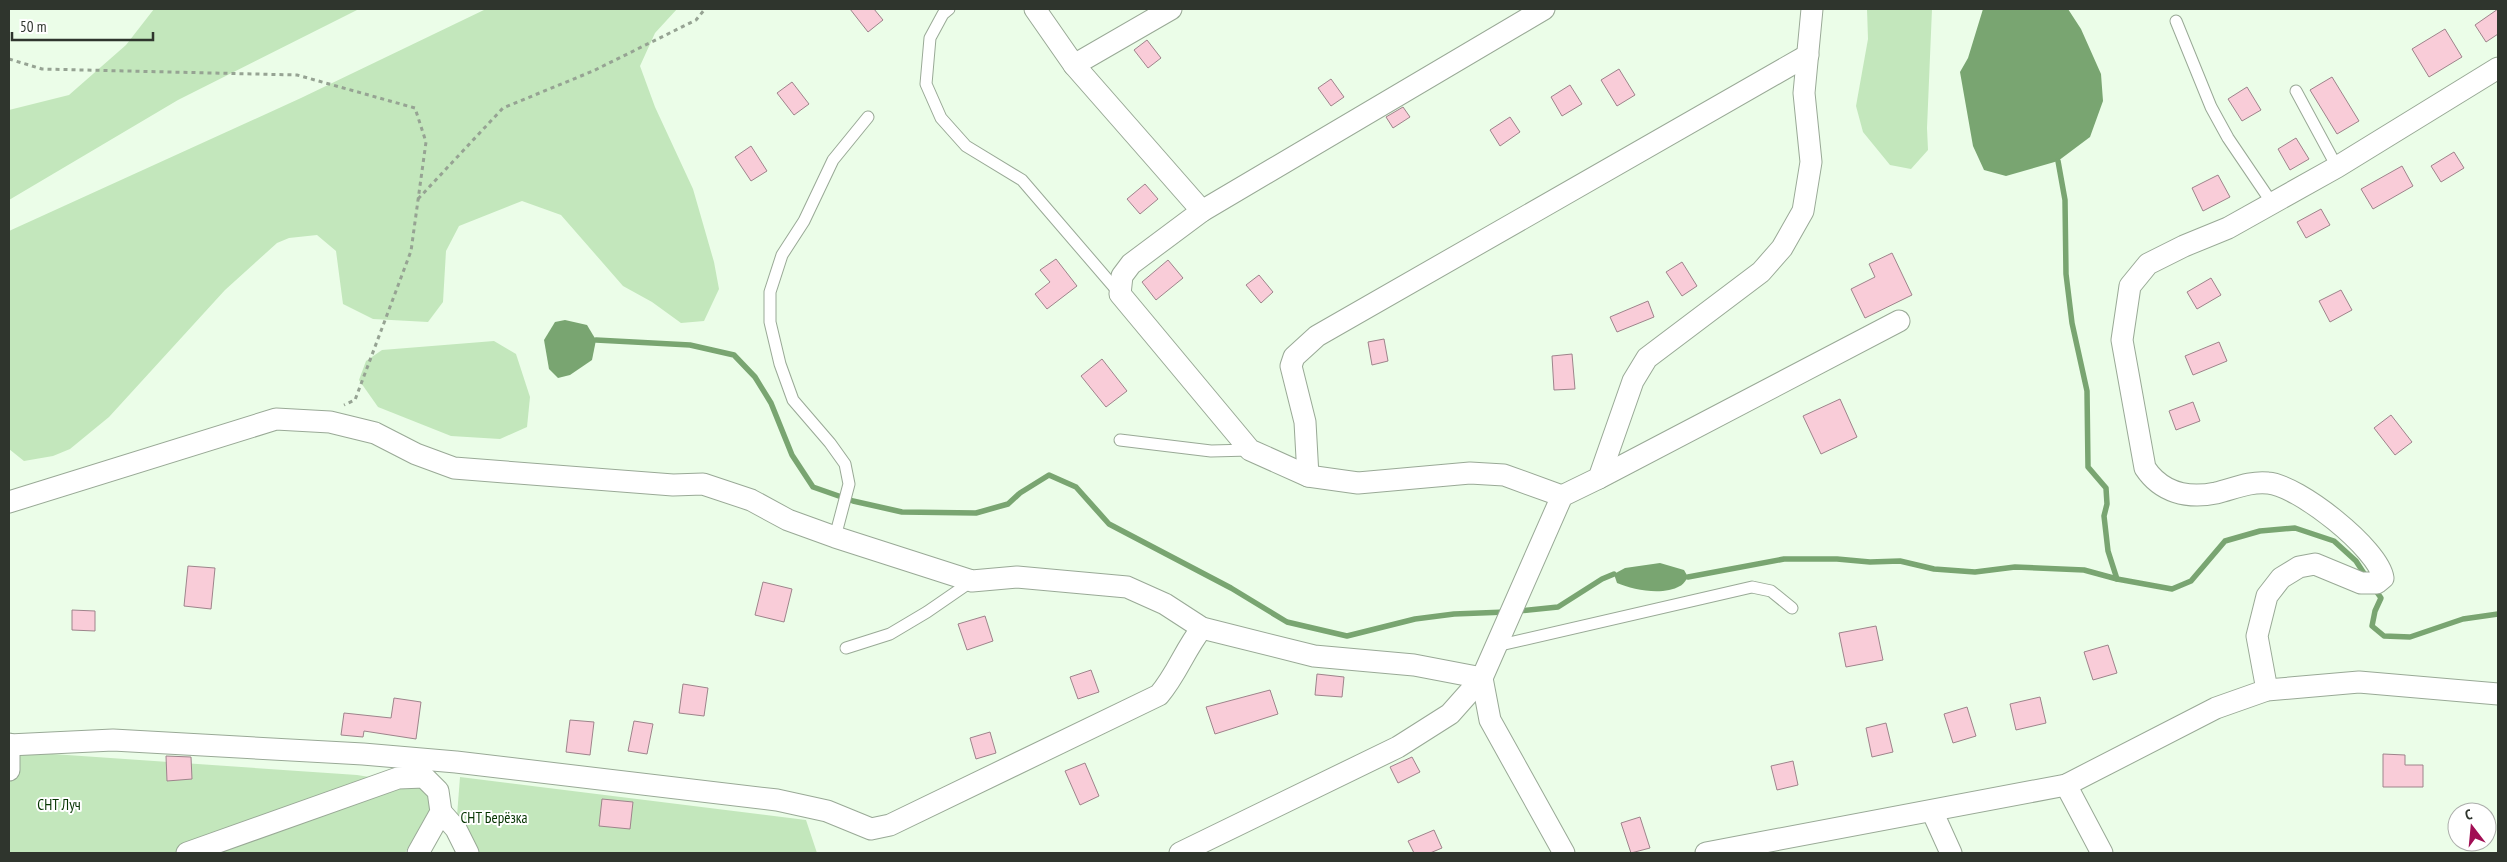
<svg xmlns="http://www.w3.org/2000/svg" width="2507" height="862" font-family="'PT Sans Narrow',sans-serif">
  <rect width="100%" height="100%" fill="#ebfde8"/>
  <!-- green -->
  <g fill="#c3e7bc">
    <polygon points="154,9 359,9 178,100 9,200 9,110 69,95 126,45"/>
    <polygon points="486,9 677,9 655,33 640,66 655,107 693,189 714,262 719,289 704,321 681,323 652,302 623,286 561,215 522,201 459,226 446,251 443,302 428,322 373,319 343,304 336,251 317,235 289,238 277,243 225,290 109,417 70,449 53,456 24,461 9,449 9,231 301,98"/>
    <polygon points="1867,9 1932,9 1927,128 1928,150 1911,169 1890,165 1863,132 1856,106 1868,39"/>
    <polygon points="494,341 516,354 530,397 527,427 500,439 451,436 378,407 359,380 366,361 382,350"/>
    <polygon points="38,753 357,775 419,785 429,794 430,809 405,853 9,853 9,754"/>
    <polygon points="460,777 806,820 817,853 468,853 456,829"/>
  </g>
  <!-- water -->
  <g fill="#79a571">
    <polygon points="1983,9 2068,9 2081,29 2101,74 2103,101 2090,137 2058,161 2006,176 1984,170 1973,146 1960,72 1968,58"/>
    <polygon points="565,320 587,325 596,340 592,360 570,375 558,378 549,369 544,340 555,322"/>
    <path d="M1660 563 1684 570 1688 577C1686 580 1683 585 1680 586 1663 596 1633 590 1617 583L1614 574 1625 568Z"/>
  </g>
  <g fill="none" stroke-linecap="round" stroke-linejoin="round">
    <!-- stream -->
    <g stroke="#79a571" stroke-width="5.5">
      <polyline points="2058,161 2065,200 2066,274 2072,323 2087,391 2088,467 2106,488 2107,504 2104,516 2108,551 2117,579"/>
      <polyline points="596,340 690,345 734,355 755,377 771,403 792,455 813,487 853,501 902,512 976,513 1008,504 1020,493 1049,475 1076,487 1109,524 1231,588 1287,622 1347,636 1415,619 1454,614 1506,612"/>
      <polyline points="1688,577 1784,559 1837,559 1870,562 1900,561 1934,569 1975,572 2015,567 2084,570 2117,579 2172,589 2191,581 2225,541 2260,531 2295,528 2334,541 2356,561 2367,578"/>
      <polyline points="2374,588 2381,598 2375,611 2372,626 2384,636 2410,637 2463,619 2498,614"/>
      <polyline points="1518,611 1558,607 1602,579 1614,574"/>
    </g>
  </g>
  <!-- building -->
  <g fill="#f9ccd8" stroke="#9e848b">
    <polygon points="850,9 874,9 883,20 868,32"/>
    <polygon points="2498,9 2498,34 2486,42 2475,25"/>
    <polygon points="2445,29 2462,57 2429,77 2412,49"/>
    <polygon points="1147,40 1161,58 1148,68 1134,50"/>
    <polygon points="1619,69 1635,95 1617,106 1601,80"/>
    <polygon points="2332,77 2359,121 2337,134 2310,90"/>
    <polygon points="1331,79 1344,97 1331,106 1318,88"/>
    <polygon points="792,82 809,104 794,115 777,93"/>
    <polygon points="1570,85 1582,104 1562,116 1551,97"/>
    <polygon points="2247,87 2261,110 2242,121 2228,99"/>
    <polygon points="1403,107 1410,117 1393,128 1386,117"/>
    <polygon points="1510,117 1520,132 1500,146 1490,130"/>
    <polygon points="2296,138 2309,159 2290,170 2278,149"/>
    <polygon points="751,146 767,171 751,181 735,157"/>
    <polygon points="2454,152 2464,168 2441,182 2431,166"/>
    <polygon points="2402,166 2413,186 2373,209 2361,189"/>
    <polygon points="2218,175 2230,197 2203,211 2192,188"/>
    <polygon points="1145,184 1158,199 1140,214 1127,199"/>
    <polygon points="2321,209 2330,225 2306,238 2297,222"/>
    <polygon points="1892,253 1912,295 1865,318 1851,289 1875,277 1869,264"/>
    <polygon points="1056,259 1077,286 1047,309 1035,294 1050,282 1040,270"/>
    <polygon points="1168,260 1183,278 1156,300 1142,282"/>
    <polygon points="1682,262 1697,286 1682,296 1666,272"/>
    <polygon points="1259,275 1273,292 1261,303 1246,285"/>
    <polygon points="2211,278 2221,295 2197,309 2187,292"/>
    <polygon points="2341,290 2352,310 2330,322 2319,301"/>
    <polygon points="1648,301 1654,317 1617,332 1610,317"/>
    <polygon points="1384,339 1388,361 1372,365 1368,342"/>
    <polygon points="2219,342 2227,361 2193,375 2185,356"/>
    <polygon points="1572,354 1575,389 1554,390 1552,356"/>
    <polygon points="1102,359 1127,391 1106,407 1081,376"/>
    <polygon points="1840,399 1857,437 1821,454 1803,416"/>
    <polygon points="2193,402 2200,421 2176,430 2169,411"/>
    <polygon points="2391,415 2412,442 2395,455 2374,428"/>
    <polygon points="188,566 215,568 211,609 184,606"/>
    <polygon points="763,582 792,589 784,622 755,615"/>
    <polygon points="72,610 95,611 95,631 72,630"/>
    <polygon points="985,616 993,641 967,650 958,624"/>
    <polygon points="1876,626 1883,660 1846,667 1839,633"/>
    <polygon points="2108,645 2117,673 2093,680 2084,652"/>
    <polygon points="1091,670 1099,692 1078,699 1070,677"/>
    <polygon points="1317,674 1344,677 1342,697 1315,695"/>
    <polygon points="683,684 708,688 704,716 679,713"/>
    <polygon points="1270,690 1278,714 1215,734 1206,707"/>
    <polygon points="2040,697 2046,723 2016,730 2010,704"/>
    <polygon points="394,698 421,702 416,739 364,731 363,737 341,735 344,713 391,718"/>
    <polygon points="1967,707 1976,736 1953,743 1944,714"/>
    <polygon points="570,720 594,722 590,755 566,752"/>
    <polygon points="634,721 653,724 647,754 628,751"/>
    <polygon points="1886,723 1893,752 1872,757 1866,728"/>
    <polygon points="990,732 996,753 976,759 970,738"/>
    <polygon points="2383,754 2405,755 2405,765 2423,765 2423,787 2383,787"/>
    <polygon points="166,756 191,757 192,779 167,781"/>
    <polygon points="1412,757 1420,772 1398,783 1390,767"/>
    <polygon points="1793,761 1798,785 1777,790 1771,766"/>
    <polygon points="1085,763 1099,796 1080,805 1065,771"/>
    <polygon points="602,799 633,802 630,829 599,826"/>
    <polygon points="1640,817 1650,848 1631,853 1621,823"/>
    <polygon points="1434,830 1442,848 1430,853 1414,853 1408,841"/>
  </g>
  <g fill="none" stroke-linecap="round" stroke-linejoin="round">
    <defs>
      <g id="lane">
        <polyline points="949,9 943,14 930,38 926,84 941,118 966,146 1022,180 1120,294"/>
        <polyline points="2176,21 2211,107 2228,138 2272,203"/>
        <polyline points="2296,91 2337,167"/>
        <polyline points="1120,440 1211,451 1250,450"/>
        <polyline points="835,537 849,484 845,464 830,443 793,400 780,364 770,322 770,292 782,255 804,221 833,160 868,117"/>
        <polyline points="1496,646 1752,587 1771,591 1792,608"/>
        <polyline points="846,648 890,634 927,612 972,581"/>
      </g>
      <g id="street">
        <polyline points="1035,9 1074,65 1202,211"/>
        <polyline points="1544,9 1202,211 1131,264 1122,276 1120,294 1250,450 1308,476 1358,483 1470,473 1504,475 1562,496"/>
        <polyline points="1074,65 1171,9"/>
        <polyline points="1308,476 1305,422 1291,366 1294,357 1317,336 1808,55"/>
        <polyline points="1599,478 1899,321"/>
        <polyline points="9,502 276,419 330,422 375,433 416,454 454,468 673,485 703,484 751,500 788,520 835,537 972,581 1017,577 1127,587 1165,604 1202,628 1314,656 1414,665 1482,678"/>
        <path d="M2267 690 2257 636 2267 596 2281 578 2299 567 2315 564 2361 583H2377L2383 578C2379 549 2298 485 2268 483 2250 481 2233 489 2216 493 2187 499 2161 492 2145 468L2122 340 2130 286 2148 264 2184 246 2228 228 2337 167 2498 68"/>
        <polyline points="9,744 9,770"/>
        <path d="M9 745 113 740 363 754 456 762 777 800 827 811 871 829 890 825 1159 695C1177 674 1185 649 1202 628"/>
        <polyline points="2066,785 2102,853"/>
        <polyline points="1932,811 1951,853"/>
        <polyline points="441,812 456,829 468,853"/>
        <polyline points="187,853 398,778 424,777 438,791 441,812 418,853"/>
        <polyline points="1180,853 1398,747 1450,714 1482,678"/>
        <polyline points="1564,853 1490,720 1482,678 1562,496 1599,478 1633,381 1647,358 1761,272 1782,248 1803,211 1811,162 1804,93 1812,9"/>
        <polyline points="1706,853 2066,785 2216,708 2267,690 2359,682 2498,694"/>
      </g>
    </defs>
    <!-- lane casing -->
    <use href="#lane" stroke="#99a996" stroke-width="13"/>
    <!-- street casing -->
    <use href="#street" stroke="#99a996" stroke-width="23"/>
    <!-- path -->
    <g stroke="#96a393" stroke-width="3" stroke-dasharray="4 4" stroke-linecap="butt">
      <polyline points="9,59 42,69 297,75 415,108 426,142 411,251 355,400 344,405"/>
      <polyline points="418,199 503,108 593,71 696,20 705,9"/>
    </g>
    <!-- lane -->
    <use href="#lane" stroke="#fff" stroke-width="11"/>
    <!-- street -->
    <use href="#street" stroke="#fff" stroke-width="21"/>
  </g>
  <g text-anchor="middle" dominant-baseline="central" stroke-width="4" stroke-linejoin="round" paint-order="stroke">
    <!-- park labels -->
    <g font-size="15" fill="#053400" stroke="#fff">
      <text x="59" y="804">СНТ Луч</text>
      <text x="494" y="817">СНТ Берёзка</text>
    </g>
  </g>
  <!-- border -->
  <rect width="2507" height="862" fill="none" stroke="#2f352d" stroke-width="20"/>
  <!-- north arrow -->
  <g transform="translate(2472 827) rotate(344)"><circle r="24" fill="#ffffff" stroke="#acaeab"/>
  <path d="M0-4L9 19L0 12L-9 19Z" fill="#a10e54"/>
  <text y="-8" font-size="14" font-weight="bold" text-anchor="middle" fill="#2f352d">С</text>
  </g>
  <!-- scale -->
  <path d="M12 32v8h141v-8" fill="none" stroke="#2f352d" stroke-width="2.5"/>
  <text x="20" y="32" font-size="15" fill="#2f352d" stroke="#ffffff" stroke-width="4" paint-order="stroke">50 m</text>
</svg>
